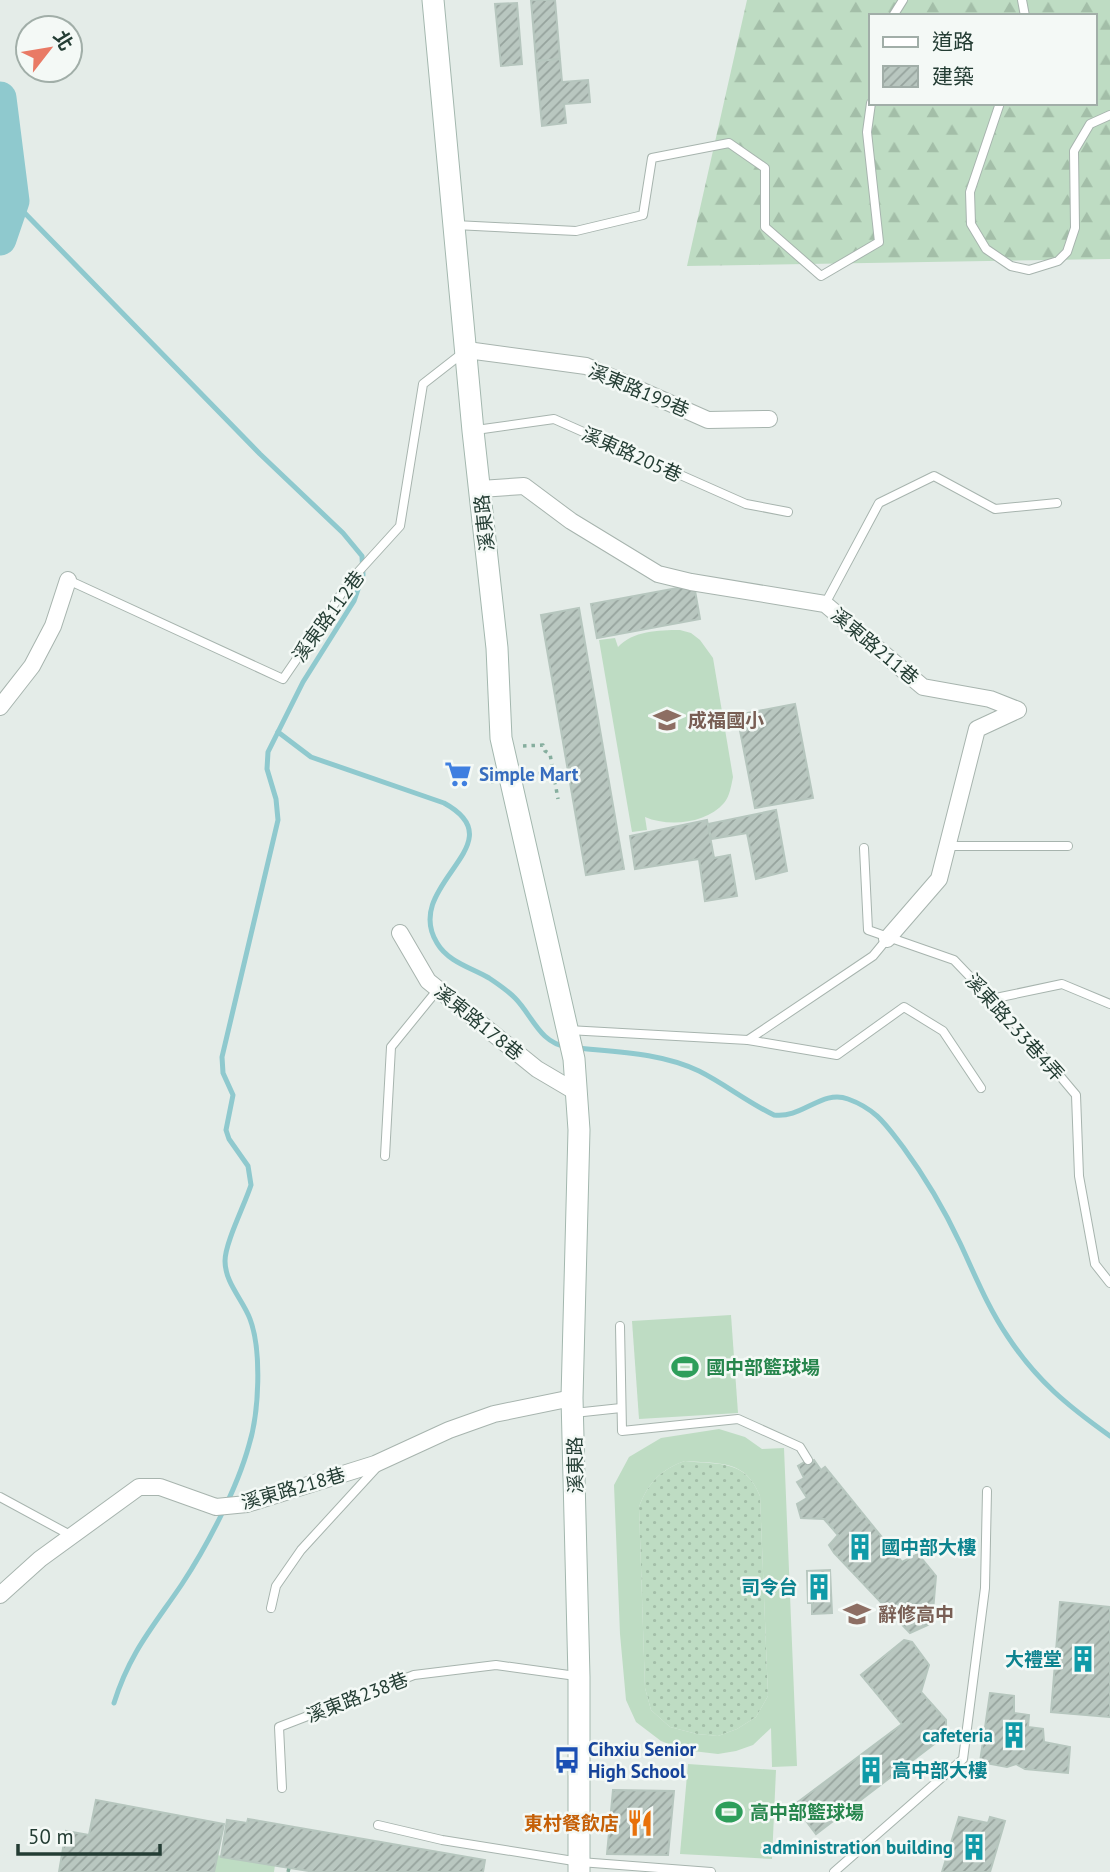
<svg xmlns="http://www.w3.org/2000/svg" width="1110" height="1872" font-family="'PT Sans','Noto Sans TC',sans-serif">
  <defs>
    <pattern id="grass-dots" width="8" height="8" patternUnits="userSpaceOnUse" patternTransform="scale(1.75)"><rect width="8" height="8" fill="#bedcc3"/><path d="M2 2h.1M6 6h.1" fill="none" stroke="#a3bea8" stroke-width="1.8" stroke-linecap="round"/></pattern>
    <pattern id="forest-firs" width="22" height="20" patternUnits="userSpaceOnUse" patternTransform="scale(1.75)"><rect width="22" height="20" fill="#bedcc3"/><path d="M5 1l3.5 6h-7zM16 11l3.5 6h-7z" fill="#a3bea8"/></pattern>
    <pattern id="building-hatch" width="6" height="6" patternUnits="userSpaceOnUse" patternTransform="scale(1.75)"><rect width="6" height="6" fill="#b9c7c0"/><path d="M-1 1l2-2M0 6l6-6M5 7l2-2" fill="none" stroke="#96a39d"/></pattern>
  </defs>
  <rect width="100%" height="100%" fill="#e4ece8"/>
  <!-- grass -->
  <path fill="url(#grass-dots)" d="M685 1461C720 1465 745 1459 760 1496L768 1696 756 1717 737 1729 718 1736 697 1734 670 1727 651 1710 645 1688 639 1507C648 1483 661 1469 685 1461Z"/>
  <!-- forest -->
  <path fill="url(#forest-firs)" fill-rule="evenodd" d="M747 0H1110V259L687 266ZM870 16H1094V103H870Z"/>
  <!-- garden -->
  <g fill="#bedcc3" fill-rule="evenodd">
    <path d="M680 630 691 633 700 640 713 658 733 777C731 786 730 796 724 803 706 824 668 827 645 817L647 830 632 832 599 640 615 638 618 647C633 631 658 630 680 630Z"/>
    <polygon points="731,1315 738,1413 639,1419 632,1321"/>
    <path d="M719 1429 745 1437 762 1449 784 1448 797 1766 772 1767 771 1728 753 1745 736 1751 718 1754 684 1750 661 1741 636 1722 626 1700 620 1634 614 1485 629 1457 661 1438ZM685 1461C720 1464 745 1459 760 1496L768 1696 756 1717 737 1729 718 1736 697 1734 670 1727 651 1710 645 1688 639 1507C648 1483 661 1469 685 1461Z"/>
    <polygon points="688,1764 776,1770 772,1859 680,1854"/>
    <polygon points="217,1855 275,1865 274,1872 214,1872"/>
  </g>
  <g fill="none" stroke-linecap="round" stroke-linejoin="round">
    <!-- stream -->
    <g stroke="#8fc9ce" stroke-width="5">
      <path d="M13 201 260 454 343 533 362 556 363 575 354 601 303 682 268 752 267 769 276 799 278 820 222 1057 223 1073 233 1095 226 1130 229 1139 248 1166 251 1185C245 1204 225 1243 225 1261 225 1283 243 1300 250 1319 262 1351 259 1413 249 1445 237 1489 207 1546 182 1584 153 1627 130 1652 114 1703"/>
      <path d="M278 732 311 757 444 803C519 844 401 884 437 943 448 962 472 968 489 978 498 984 507 990 515 998 532 1015 540 1044 568 1047"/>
      <path d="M577 1048C618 1052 661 1053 699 1071 725 1084 747 1102 774 1115 802 1119 822 1089 848 1099 876 1109 886 1125 903 1147 925 1177 944 1209 960 1243 975 1275 988 1308 1008 1337 1037 1381 1068 1406 1110 1436"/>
    </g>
    <!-- river -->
    <polyline stroke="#8fc9ce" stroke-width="33" points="0,98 13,201 0,239"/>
  </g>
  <!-- building -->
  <g fill="url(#building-hatch)" stroke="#b6c6be" stroke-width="2">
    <polygon points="531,0 555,0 560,59 536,61"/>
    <polygon points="517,3 522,64 501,66 495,4"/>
    <polygon points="560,59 562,82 588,80 590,102 564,104 566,123 542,126 536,61"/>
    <polygon points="694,585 700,619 597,638 591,604"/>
    <polygon points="579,608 624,869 586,875 541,615"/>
    <polygon points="795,704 813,798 755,808 737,715"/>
    <polygon points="776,810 787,871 756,879 747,833 711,839 708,824"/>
    <polygon points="707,820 714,858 730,855 737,896 705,901 699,859 635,869 630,836"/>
    <polygon points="808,1460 810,1462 814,1460 821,1470 825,1467 902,1562 918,1554 936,1576 932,1623 910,1633 834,1553 829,1545 838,1535 824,1519 801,1518 797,1504 807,1498 797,1482 804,1478 798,1466"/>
    <polygon points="830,1570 832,1613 812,1614 812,1603 808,1603 807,1571"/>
    <polygon points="1060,1602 1110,1607 1110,1717 1051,1712"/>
    <polygon points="904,1640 912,1642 929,1665 921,1692 946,1720 946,1735 816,1834 794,1805 902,1724 861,1675"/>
    <polygon points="990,1693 1014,1696 1014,1713 1029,1715 1028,1727 1043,1729 1044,1742 1070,1747 1068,1773 1025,1769 1016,1764 1007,1767 980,1762"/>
    <polygon points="613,1790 674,1791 668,1855 607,1854"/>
    <polygon points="96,1800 224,1824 214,1872 59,1872 66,1831 89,1835"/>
    <polygon points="959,1817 988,1823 990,1817 1005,1821 990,1872 942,1872"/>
    <polygon points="248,1819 485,1860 483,1872 315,1872 221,1857 227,1820 247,1823"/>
  </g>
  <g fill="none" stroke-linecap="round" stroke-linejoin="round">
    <defs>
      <g id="service">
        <polyline points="1022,0 1025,16"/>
        <polyline points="893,16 903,0"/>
        <polyline points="1000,103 970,192 971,224 986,249 1011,266 1029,270 1058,261 1067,252 1075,228 1074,151 1090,124 1110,115"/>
        <polyline points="455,225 576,231 643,215 652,158 729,143 765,168 765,227 821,276 879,242 867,132 871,103"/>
        <polyline points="476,430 554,419 746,504 788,512"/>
        <polyline points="68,580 283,679 350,581 400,526 423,384 464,352"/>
        <polyline points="825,604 879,503 934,476 995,509 1057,503"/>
        <polyline points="946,846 1068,846"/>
        <polyline points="864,848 868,930 954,960 1023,1032 1076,1095 1079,1176 1095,1264 1110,1283"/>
        <polyline points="991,999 1062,984 1110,1004"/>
        <polyline points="568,1030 748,1040 873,956 887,939"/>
        <polyline points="748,1040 837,1055 904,1007 943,1031 981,1088"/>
        <polyline points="385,1156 391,1047 439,988"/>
        <polyline points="620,1326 622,1431 738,1419 800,1447 808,1460"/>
        <polyline points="574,1413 621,1408"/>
        <polyline points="0,1497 72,1536"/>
        <polyline points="271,1608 276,1586 301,1550 378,1466"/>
        <polyline points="282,1788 279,1727 414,1675 496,1665 576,1676"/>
        <polyline points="378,1825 442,1840 580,1862 711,1872"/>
        <polyline points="834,1872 963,1759 985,1588 987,1491"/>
      </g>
      <g id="minor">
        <polyline points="467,350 586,366 708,420 769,419"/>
        <polyline points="480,489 524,486 571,521 658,574 691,582 825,604 923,687 990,699 1018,710 977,729 939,879 887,939"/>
        <polyline points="0,707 32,666 53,626 68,580"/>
        <polyline points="400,933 428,981 537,1069 576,1092"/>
        <polyline points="0,1595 40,1559 139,1487 160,1487 216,1507 247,1504 375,1464 449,1430 494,1414 572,1398"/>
      </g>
      <polyline id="secondary" points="433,0 473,431 497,648 501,738 574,1059 579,1130 572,1398 579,1677 579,1872"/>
    </defs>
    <!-- service casing -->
    <use href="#service" stroke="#a7b4ae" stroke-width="10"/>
    <!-- minor casing -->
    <use href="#minor" stroke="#a7b4ae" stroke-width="18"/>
    <!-- secondary casing -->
    <use href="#secondary" stroke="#a3b7ae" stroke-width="23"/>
    <!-- path -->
    <g stroke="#86ae9e" stroke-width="3.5" stroke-dasharray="3.5 5" stroke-linecap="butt">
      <polyline points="523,746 543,745 545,751 550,754 558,799"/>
      <polyline points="530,775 553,771"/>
      <polyline points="288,1872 289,1868"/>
    </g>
    <!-- service -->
    <use href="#service" stroke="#fff" stroke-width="8"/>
    <!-- minor -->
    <use href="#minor" stroke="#fff" stroke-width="16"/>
    <!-- secondary -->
    <use href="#secondary" stroke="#fff" stroke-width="21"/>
    <!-- path-bridge -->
    <polyline stroke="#86ae9e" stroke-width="3.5" stroke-dasharray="3.5 5" stroke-linecap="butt" points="491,782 525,776"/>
  </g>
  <!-- icons -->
  <defs>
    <symbol id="school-bare" viewBox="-9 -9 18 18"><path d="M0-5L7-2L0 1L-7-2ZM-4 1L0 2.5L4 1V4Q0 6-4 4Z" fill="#8d6e63" stroke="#f4f9f6" stroke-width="2.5" paint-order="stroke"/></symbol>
    <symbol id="supermarket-bare" viewBox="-9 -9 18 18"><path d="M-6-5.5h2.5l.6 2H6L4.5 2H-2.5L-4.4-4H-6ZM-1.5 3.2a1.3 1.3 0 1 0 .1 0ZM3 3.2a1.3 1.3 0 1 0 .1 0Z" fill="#3f7fe0" stroke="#f4f9f6" stroke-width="2.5" paint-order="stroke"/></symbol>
    <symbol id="stadium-bare" viewBox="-9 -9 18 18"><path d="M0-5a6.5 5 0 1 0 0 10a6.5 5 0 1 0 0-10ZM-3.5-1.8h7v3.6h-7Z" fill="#2e9e5b" stroke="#f4f9f6" stroke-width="2.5" paint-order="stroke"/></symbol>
    <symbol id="building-bare" viewBox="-9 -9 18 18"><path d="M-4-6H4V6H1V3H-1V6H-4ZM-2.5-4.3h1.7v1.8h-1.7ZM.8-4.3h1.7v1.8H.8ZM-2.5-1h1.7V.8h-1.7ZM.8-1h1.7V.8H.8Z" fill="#0f9aa8" stroke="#f4f9f6" stroke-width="2.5" paint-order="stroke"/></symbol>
    <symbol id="bus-bare" viewBox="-9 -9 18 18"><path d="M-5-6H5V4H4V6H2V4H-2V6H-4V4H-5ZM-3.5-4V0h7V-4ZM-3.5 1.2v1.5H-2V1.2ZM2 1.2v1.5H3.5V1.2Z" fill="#1a4fb4" stroke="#f4f9f6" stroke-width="2.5" paint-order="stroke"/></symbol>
    <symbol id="restaurant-bare" viewBox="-9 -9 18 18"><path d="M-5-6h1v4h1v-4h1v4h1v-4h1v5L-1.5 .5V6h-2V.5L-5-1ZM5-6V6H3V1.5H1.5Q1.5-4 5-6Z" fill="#e8710a" stroke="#f4f9f6" stroke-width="2.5" paint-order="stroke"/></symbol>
  </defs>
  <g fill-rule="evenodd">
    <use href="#school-bare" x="648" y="701" width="38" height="38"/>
    <use href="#supermarket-bare" x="439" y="755" width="38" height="38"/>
    <use href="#stadium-bare" x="666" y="1348" width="38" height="38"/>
    <use href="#building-bare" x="841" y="1528" width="38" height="38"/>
    <use href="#building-bare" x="800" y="1568" width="38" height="38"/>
    <use href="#school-bare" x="838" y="1595" width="38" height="38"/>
    <use href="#building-bare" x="1064" y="1640" width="38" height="38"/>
    <use href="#building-bare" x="995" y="1716" width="38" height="38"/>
    <use href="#bus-bare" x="548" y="1741" width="38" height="38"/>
    <use href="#building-bare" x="852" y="1751" width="38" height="38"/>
    <use href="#stadium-bare" x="710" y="1793" width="38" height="38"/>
    <use href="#restaurant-bare" x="621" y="1804" width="38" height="38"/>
    <use href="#building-bare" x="955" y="1828" width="38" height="38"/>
  </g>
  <g text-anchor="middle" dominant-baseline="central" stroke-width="5" stroke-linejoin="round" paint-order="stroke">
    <!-- street labels -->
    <g font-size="19" fill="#243d34" stroke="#f4f9f6">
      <text transform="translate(639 390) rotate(23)">溪東路199巷</text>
      <text transform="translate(632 454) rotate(24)">溪東路205巷</text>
      <text transform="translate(484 523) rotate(-96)">溪東路</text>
      <text transform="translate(328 616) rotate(-54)">溪東路112巷</text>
      <text transform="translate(875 646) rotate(40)">溪東路211巷</text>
      <text transform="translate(479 1022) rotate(39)">溪東路178巷</text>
      <text transform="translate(1015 1027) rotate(48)">溪東路233巷4弄</text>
      <text transform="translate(575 1465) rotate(-91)">溪東路</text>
      <text transform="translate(293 1488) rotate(-16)">溪東路218巷</text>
      <text transform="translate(357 1697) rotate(-21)">溪東路238巷</text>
    </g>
    <!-- education labels -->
    <g font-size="19" font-weight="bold" fill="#785e54" stroke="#f4f9f6" text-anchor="start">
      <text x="688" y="720">成福國小</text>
      <text x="878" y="1614">辭修高中</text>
    </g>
    <!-- shop labels -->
    <g font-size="19" font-weight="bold" fill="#366cbe" stroke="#f4f9f6" text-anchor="start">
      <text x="479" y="774">Simple Mart</text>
    </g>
    <!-- leisure labels -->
    <g font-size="19" font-weight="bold" fill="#27864d" stroke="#f4f9f6" text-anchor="start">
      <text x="706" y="1367">國中部籃球場</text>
      <text x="750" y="1812">高中部籃球場</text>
    </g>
    <!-- culture labels -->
    <g font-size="19" font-weight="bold" fill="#0d838f" stroke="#f4f9f6" text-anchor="end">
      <text x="881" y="1547" text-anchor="start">國中部大樓</text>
      <text x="798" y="1587">司令台</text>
      <text x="1062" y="1659">大禮堂</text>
      <text x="993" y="1735">cafeteria</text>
      <text x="892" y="1770" text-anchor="start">高中部大樓</text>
      <text x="953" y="1847">administration building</text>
    </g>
    <!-- transit labels -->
    <g font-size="19" font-weight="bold" fill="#164399" stroke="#f4f9f6" text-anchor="start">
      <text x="588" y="1749">Cihxiu Senior<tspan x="588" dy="22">High School</tspan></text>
    </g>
    <!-- food labels -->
    <g font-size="19" font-weight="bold" fill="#c56008" stroke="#f4f9f6" text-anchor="end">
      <text x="619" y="1823">東村餐飲店</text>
    </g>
  </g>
  <!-- legend -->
  <rect x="869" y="14" width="228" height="91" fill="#f4f9f6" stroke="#a1aea8" stroke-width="2"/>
  <rect x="883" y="37" width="35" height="10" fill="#ffffff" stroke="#a1aea8" stroke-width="2"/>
  <text x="932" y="49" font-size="21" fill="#243d34">道路</text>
  <rect x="883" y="66" width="35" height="21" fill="url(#building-hatch)" stroke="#a1aea8" stroke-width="2"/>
  <text x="932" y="84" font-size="21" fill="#243d34">建築</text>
  <!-- north arrow -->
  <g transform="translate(49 49) rotate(59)"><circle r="33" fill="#f4f9f6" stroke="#a1aea8" stroke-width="2"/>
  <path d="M0-5L12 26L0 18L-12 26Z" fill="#e97a65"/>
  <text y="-10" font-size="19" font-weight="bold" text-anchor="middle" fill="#243d34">北</text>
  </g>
  <!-- scale -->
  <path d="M18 1844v10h142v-10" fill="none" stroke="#243d34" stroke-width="3.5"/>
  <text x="28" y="1844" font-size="21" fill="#243d34" stroke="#f4f9f6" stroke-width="5" paint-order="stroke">50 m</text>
</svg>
